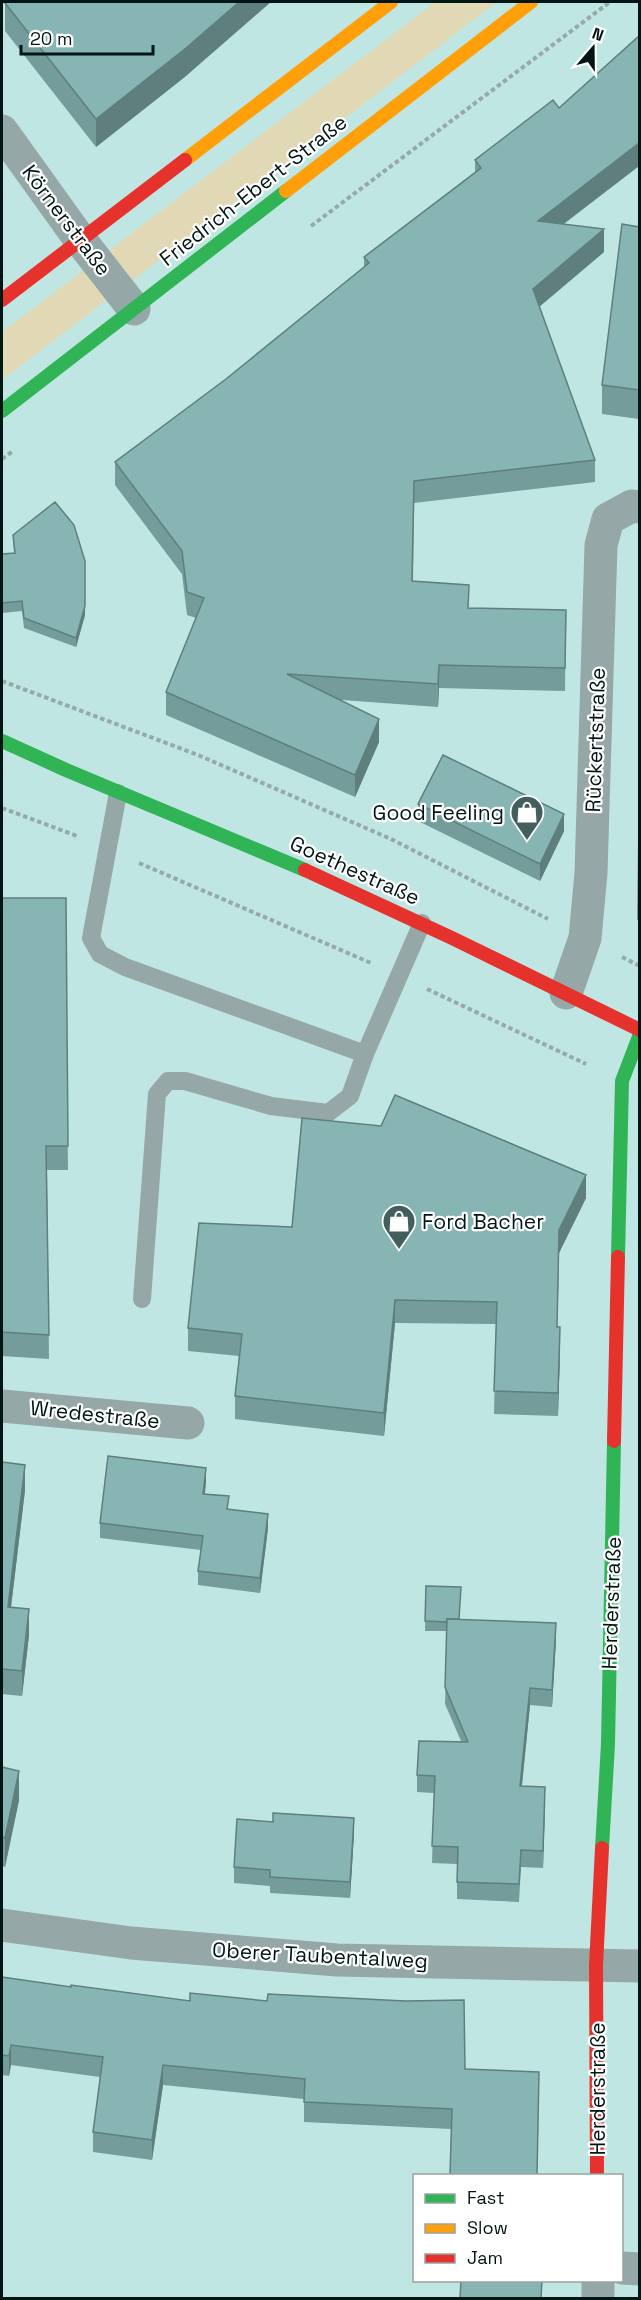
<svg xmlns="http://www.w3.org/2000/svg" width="641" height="2300" font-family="'Space Grotesk',sans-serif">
  <rect width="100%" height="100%" fill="#c0e6e4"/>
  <!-- green -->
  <polygon fill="#e1d8b5" points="435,2 497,2 2,380 2,332"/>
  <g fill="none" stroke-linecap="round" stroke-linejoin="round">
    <!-- path -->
    <g stroke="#96aaa8" stroke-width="4" stroke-dasharray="4.5 3" stroke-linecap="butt">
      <polyline points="311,226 610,2"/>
      <polyline points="2,459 13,451"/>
      <polyline points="2,681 198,755 391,839 548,919"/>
      <polyline points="2,808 77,836"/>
      <polyline points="139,863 371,963"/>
      <polyline points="622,957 640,966"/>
      <polyline points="427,989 586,1064"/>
    </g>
    <!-- lane -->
    <g stroke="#96a7a7" stroke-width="18">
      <polyline points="118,793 91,938 100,954 125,967 365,1054 422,923"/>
      <polyline points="142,1299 157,1094 168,1081 185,1081 271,1106 328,1113 350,1096 365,1054"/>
    </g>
    <!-- street -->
    <g stroke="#96a7a7" stroke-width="33">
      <polyline points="2,131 81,241 134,309"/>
      <polyline points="566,993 585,938 591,873 601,545 608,519 632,506 640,507"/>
      <polyline points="2,1406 188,1423"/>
      <polyline points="2,1925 131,1943 337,1960 640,1966"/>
      <polyline points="622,2268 640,2269"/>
      <polyline points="598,2298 598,2280"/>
    </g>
    <!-- fast -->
    <g stroke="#30b455" stroke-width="14">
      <polyline points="2,411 286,191"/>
      <polyline points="2,741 66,770 305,870"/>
      <polyline points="618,1257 622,1081 640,1034"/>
      <polyline points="602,1848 608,1744 614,1441"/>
    </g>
    <!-- slow -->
    <g stroke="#ff9f0a" stroke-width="14">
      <polyline points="185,160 391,2"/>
      <polyline points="286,191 531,2"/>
    </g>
    <!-- jam -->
    <g stroke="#e5322d" stroke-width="14">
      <polyline points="2,300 185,160"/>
      <polyline points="305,870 452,938 640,1030"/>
      <polyline points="614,1441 618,1257"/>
      <polyline points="597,2176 596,1965 602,1848"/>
    </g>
  </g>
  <!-- wall -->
  <g fill="#739c9b">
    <polygon points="5,3 186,76 96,147 5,31"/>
    <polygon points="639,36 639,166 564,224 604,252 539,307 595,460 595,482 414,503 413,581 469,608 566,610 565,691 439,688 438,707 342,700 379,742 355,797 166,715 166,692 196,618 187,615 182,574 115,485 115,462 226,379 364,267 364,257 475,172 475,160 559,108"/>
    <polygon points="639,227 639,419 602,414 602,385"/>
    <polygon points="13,535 85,561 85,615 76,647 24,628 22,611 2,613 2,554 14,553"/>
    <polygon points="418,804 564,831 540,881 418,821"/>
    <polygon points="639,806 639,931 638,931"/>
    <polygon points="2,898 66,898 68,1170 47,1170 49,1359 2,1356"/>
    <polygon points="586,1198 559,1253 557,1327 560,1350 558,1416 494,1414 496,1324 395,1323 384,1436 235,1419 235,1396 239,1356 188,1351 188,1328 292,1227"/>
    <polygon points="2,1462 25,1490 11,1607 29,1635 22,1696 2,1694"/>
    <polygon points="206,1482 205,1494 229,1509 268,1528 260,1593 198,1585 198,1571 201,1550 100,1538 100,1523"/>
    <polygon points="426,1586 460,1619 556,1640 552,1707 530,1705 522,1786 545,1805 543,1868 521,1867 519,1902 457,1899 457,1864 432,1863 434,1793 417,1792 417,1775 461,1741 445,1704 447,1631 425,1631"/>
    <polygon points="2,1767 19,1800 5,1867 2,1866"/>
    <polygon points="354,1834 350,1898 270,1893 270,1886 234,1883 234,1867"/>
    <polygon points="2,1977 465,2069 539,2091 537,2175 450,2175 451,2129 304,2122 304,2099 163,2085 152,2160 93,2152 93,2132 100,2077 11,2065 9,2076 2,2075"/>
  </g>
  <!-- shaded-wall -->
  <g fill="#5e7f7e">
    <polygon points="239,2 271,2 186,76 96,147 96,119"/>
    <polygon points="639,143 639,166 538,243 538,221"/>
    <polygon points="604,229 604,252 533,312 533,289"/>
    <polygon points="85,606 85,615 76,647 76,638"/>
    <polygon points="439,665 439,688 438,707 438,684"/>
    <polygon points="379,719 379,742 355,797 355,775"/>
    <polygon points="564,814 564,831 540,881 540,864"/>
    <polygon points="586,1175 586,1198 559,1253 557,1350 559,1230"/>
    <polygon points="395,1300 395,1323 384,1436 384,1413"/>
    <polygon points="560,1327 560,1350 558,1416 558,1393"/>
    <polygon points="25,1465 25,1490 8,1632 8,1607"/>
    <polygon points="206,1468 206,1482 203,1508 203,1494"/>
    <polygon points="268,1514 268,1528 260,1593 260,1578"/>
    <polygon points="29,1609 29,1635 22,1696 22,1671"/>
    <polygon points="556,1623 556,1640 552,1707 552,1690"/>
    <polygon points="530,1688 530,1705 520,1803 520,1786"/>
    <polygon points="19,1771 19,1800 5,1867 5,1838"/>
    <polygon points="545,1787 545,1805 543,1868 543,1851"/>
    <polygon points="354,1818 354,1834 350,1898 350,1882"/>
    <polygon points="11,2045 11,2065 9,2076 9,2056"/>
    <polygon points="163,2065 163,2085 152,2160 152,2140"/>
  </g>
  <!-- building -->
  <g fill="#86b5b4" stroke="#5e7f7e" stroke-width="1.5">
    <polygon points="8,2 239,2 186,48 96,119 5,3"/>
    <polygon points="639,36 639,143 538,221 604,229 533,289 595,460 414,481 412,581 469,585 468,608 566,610 565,668 439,665 438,684 287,674 379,719 355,775 166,692 204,598 187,592 182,551 115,462 226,379 369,263 364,257 481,168 475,160 553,100 559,108"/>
    <polygon points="622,224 639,227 639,390 602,385"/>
    <polygon points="55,502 74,525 85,561 85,606 76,638 24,618 22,601 2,603 2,554 15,553 13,535"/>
    <polygon points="443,755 564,814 540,864 418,804"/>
    <polygon points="639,806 639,919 638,919"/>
    <polygon points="2,898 66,898 68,1146 46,1146 49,1335 2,1332"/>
    <polygon points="395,1095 586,1175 559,1230 557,1327 560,1327 558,1393 494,1391 497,1302 395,1300 384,1413 235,1396 242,1334 188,1328 199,1223 292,1227 302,1118 381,1126"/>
    <polygon points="108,1456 206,1468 203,1494 229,1496 227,1509 268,1514 260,1578 198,1571 203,1536 100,1523"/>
    <polygon points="2,1462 25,1465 8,1607 29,1609 22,1671 2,1669"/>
    <polygon points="426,1586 461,1587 459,1619 447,1619 447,1622 425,1621"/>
    <polygon points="447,1619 556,1623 552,1690 530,1688 520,1786 545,1787 543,1851 521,1850 519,1884 457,1882 458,1847 432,1846 435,1776 417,1775 419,1741 468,1742 445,1687"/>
    <polygon points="2,1767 19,1771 5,1838 2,1837"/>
    <polygon points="273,1813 354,1818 350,1882 270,1877 270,1870 234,1867 237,1819 273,1822"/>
    <polygon points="2,1977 71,1987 71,1985 190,2001 190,1993 267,2001 268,1994 405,2001 464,2000 465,2069 539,2072 537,2175 450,2175 452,2109 304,2102 305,2079 163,2065 152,2140 93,2132 103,2057 11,2045 9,2056 2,2055"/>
    <polygon points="461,2280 542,2280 541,2298 460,2298"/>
  </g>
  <!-- icons -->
  <defs>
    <symbol id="shop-pin" viewBox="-11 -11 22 30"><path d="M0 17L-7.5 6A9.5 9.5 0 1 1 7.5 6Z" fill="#435f5d" stroke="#fff"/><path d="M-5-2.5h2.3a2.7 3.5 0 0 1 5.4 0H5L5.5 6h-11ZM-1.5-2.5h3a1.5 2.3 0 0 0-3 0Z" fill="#fff"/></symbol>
  </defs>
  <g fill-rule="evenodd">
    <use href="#shop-pin" x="508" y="793" width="38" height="52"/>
    <use href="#shop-pin" x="380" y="1202" width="38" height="52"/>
  </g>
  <g text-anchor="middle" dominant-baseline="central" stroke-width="4.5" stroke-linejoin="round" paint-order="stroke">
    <!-- street labels -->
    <g font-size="21" fill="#001615" stroke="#fff">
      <text transform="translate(253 190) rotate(-38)">Friedrich-Ebert-Straße</text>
      <text transform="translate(67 220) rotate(53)">Körnerstraße</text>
      <text transform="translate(595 740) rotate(-88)">Rückertstraße</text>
      <text transform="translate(355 870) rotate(24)">Goethestraße</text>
      <text transform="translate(95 1414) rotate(6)">Wredestraße</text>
      <text transform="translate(611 1603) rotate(-88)">Herderstraße</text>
      <text transform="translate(320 1955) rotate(3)">Oberer Taubentalweg</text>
      <text transform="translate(597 2089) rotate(-90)">Herderstraße</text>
    </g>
    <!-- poi labels -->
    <g font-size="21" fill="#001615" stroke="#fff" text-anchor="end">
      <text x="504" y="812">Good Feeling</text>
      <text x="422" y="1221" text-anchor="start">Ford Bacher</text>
    </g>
  </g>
  <!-- border -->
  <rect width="641" height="2300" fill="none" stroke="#001615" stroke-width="6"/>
  <!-- legend -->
  <rect x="413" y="2174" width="210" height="108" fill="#ffffff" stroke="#99a2a1" stroke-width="1.5"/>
  <rect x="425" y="2194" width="30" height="9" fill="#30b455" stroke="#99a2a1" stroke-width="1.5"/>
  <text x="467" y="2204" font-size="18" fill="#001615">Fast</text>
  <rect x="425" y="2224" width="30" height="9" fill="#ff9f0a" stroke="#99a2a1" stroke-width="1.5"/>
  <text x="467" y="2234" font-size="18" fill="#001615">Slow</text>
  <rect x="425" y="2254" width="30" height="9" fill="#e5322d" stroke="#99a2a1" stroke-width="1.5"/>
  <text x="467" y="2264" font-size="18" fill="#001615">Jam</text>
  <!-- north arrow -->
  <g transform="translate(593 48) rotate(20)" stroke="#ffffff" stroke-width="4.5" paint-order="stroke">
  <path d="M0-4.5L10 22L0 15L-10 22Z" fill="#001615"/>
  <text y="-9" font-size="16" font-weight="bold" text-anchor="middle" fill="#001615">N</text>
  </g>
  <!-- scale -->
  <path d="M21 45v9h132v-9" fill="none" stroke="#001615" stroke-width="3"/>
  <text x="30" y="45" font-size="18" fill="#001615" stroke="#ffffff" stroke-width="4.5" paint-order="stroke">20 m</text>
</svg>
